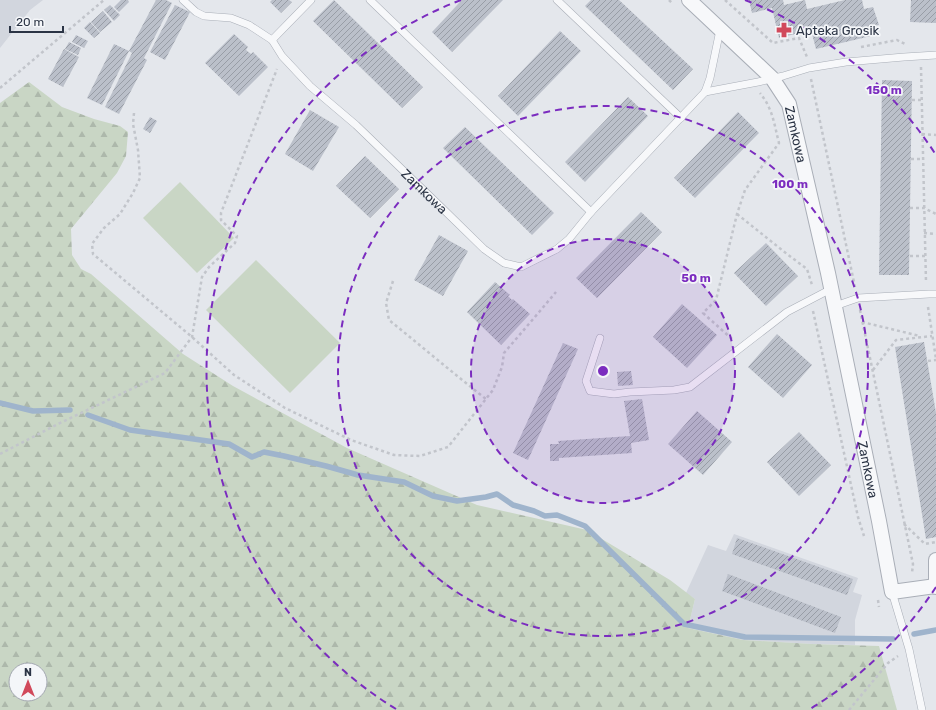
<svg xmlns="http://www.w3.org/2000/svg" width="936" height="710" font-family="Rubik,sans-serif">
  <defs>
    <pattern id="forest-firs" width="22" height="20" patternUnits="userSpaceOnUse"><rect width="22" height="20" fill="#c9d6c5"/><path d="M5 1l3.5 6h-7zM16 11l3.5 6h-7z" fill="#adb8ab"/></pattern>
    <pattern id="building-hatch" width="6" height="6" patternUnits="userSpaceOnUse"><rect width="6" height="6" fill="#bbc0ca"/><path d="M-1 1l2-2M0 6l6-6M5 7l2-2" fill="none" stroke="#989da6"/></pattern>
  </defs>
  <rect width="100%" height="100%" fill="#e4e7ec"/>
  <!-- built -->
  <g fill="#d2d6de">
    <polygon points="0,0 43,0 30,10 0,48"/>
    <polygon points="734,534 858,578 853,592 862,595 855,620 855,645 812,644 743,640 688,628 695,599 686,593 708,545 726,551"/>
  </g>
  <!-- forest -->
  <path fill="url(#forest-firs)" fill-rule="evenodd" d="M29 82 62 107 94 119 120 126 128 132 126 156 117 173 71 229 72 255 81 269 91 274 183 354 233 386 347 448 477 505 587 530 670 580 695 599 688 628 743 640 812 644 879 646 897 710H0V103ZM16 670H40V694H16Z"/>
  <!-- pitch -->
  <g fill="#c9d6c5">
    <polygon points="180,182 234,238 197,273 143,218"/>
    <polygon points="256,260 340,343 290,393 206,310"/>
  </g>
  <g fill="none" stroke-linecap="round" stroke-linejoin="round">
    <!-- stream -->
    <g stroke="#9fb4cc" stroke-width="5.5">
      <polyline points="0,403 33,411 70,410"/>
      <polyline points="88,415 130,430 229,444 252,457 264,452 284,456 326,466 358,475 404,482 433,496 457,501 486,497 497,494 513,505 534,511 545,516 557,515 585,526 684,624 745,637 893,639"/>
      <polyline points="914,634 936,630"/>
    </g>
  </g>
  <!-- building -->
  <g fill="url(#building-hatch)">
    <polygon points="121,0 128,0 129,2 119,12 114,7"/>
    <polygon points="156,0 166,0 172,3 144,58 147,60 119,114 105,107 132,53 129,51"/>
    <polygon points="272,0 289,0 292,2 281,13 270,2"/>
    <polygon points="334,0 423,87 402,108 313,21"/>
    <polygon points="462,0 503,0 452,52 432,32"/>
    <polygon points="591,0 619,0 693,69 673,90 585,6"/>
    <polygon points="749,0 783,0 784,5 805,0 807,9 845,0 862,0 864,9 873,7 879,25 873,26 869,31 871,36 816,49 811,30 779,38 772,8 752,13"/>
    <polygon points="911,0 936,0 936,23 910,22"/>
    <polygon points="110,5 120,15 114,21 104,10"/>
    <polygon points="175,5 190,12 165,60 150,52"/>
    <polygon points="103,11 112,22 100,32 91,22"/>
    <polygon points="90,22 100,33 94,38 84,28"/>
    <polygon points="560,31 581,51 518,116 498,96"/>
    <polygon points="234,34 248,47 246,50 251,54 253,52 268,67 239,96 205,63"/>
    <polygon points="76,35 88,41 84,48 72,42"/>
    <polygon points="69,42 81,48 78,55 65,49"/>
    <polygon points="114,44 129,51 102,105 87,98"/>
    <polygon points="64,49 79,57 63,87 48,79"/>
    <polygon points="882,80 912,81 909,275 879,275"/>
    <polygon points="628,97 648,116 585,182 565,162"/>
    <polygon points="310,110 339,127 313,171 285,154"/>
    <polygon points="738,112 759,133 695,198 674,178"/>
    <polygon points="150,117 157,121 150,133 143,129"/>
    <polygon points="465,127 554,213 532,235 443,148"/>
    <polygon points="365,156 399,189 370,218 336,186"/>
    <polygon points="641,212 662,232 597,298 576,278"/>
    <polygon points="439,235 468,251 443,296 414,280"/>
    <polygon points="766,243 798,276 766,306 734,273"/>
    <polygon points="495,282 510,295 508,296 512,300 513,299 530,314 501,345 467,312"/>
    <polygon points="682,304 717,335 687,368 653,337"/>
    <polygon points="777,334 812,365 783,398 748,367"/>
    <polygon points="924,342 936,413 936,537 926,539 895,347"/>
    <polygon points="563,343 578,349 528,460 513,453"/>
    <polygon points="631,371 633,385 618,386 617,372"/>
    <polygon points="642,399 649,440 631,443 632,453 559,458 559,461 550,461 550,444 559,444 558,441 630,436 624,401"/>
    <polygon points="697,411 732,442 703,475 668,444"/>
    <polygon points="799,432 831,465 799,496 767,462"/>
    <polygon points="737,538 853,579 847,595 732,554"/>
    <polygon points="728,574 841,617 835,633 722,591"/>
  </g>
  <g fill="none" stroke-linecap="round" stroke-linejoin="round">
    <defs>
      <g id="lane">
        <path id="s1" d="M183 0 196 12 204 16 231 18 249 25 272 40 282 56 310 86 356 125 442 208 484 249 504 263 521 267 557 249 569 239 591 212 705 92 710 78 720 30"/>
        <polyline points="370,0 591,212"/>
        <polyline points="557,0 681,118"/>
        <polyline points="272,40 311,0"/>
        <polyline points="705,92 758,82 783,76 809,68 846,62 904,57 936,55"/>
        <polyline points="835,306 858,298 929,294 936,294"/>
        <polyline points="600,338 586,381 590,391 614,394 630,392 674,390 690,387 787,312 831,289"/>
        <polyline points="892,592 909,649 922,710"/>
      </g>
      <g id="street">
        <path id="s2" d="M689 0 772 78 789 104 828 273 879 521 892 592 936 586"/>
        <polyline points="936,587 936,560"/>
      </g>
    </defs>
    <!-- lane casing -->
    <use href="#lane" stroke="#a9aeb7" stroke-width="8"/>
    <!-- street casing -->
    <use href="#street" stroke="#a9aeb7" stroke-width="16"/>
    <!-- path -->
    <g stroke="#c2c5cb" stroke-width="2.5" stroke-dasharray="3 3" stroke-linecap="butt">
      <polyline points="669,0 673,4"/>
      <polyline points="725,0 773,43 799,38 807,57"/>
      <polyline points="861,47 897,40 905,44"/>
      <polyline points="921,67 926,282"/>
      <polyline points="811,79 855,287"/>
      <polyline points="0,88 104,0"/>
      <polyline points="912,100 921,100"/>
      <polyline points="134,113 133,124 138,150 140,178 133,193 120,214 104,228 92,244 93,254 192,337 234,375 285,408 351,440 394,455 420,456 448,447 493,390 502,367 504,353 540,311 556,292"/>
      <polyline points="922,134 936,135"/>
      <polyline points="911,159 923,159"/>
      <polyline points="910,208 924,208 936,214"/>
      <polyline points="737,214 787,254 807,269 812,285"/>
      <polyline points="924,233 936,234"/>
      <polyline points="910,256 925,256"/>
      <path d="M393 281 386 303 389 320C421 346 453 373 486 399"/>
      <polyline points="928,307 936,359"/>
      <polyline points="860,310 913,564 912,573"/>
      <polyline points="813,311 858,517 864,536"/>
      <polyline points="862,322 920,336"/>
      <path d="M732 339 703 313 716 300 737 214 745 190 779 143C774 124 773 109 760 93"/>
      <polyline points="928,361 936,360"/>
      <polyline points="873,370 896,340 932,336"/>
      <polyline points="0,454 58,424 165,373 192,337 202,277 209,267 235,243 237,236 221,220 221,213 277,69"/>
      <polyline points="904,524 925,544 936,542"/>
      <polyline points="878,600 879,607"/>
      <polyline points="849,710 888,663 898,656"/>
    </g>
    <!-- lane -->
    <use href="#lane" stroke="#f7f8fa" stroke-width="7"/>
    <!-- street -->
    <use href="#street" stroke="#f7f8fa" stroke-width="14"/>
  </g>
  <!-- distance rings -->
  <circle cx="603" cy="371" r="132" fill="#7b2cbf" fill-opacity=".12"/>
  <g fill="none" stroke="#7b2cbf" stroke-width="2" stroke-dasharray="7 5">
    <circle cx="603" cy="371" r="132"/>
    <circle cx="603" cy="371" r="265"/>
    <path d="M936 587A397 397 0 0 1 810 709M396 709A397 397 0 0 1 461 0M745 0A397 397 0 0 1 936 155"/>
  </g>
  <!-- icons -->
  <defs>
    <symbol id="pharmacy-bare" viewBox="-9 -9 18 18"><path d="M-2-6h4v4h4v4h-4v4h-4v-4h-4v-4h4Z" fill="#d1495b" stroke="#f4f6f9" stroke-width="2.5" paint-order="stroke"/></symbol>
  </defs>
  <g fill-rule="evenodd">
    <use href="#pharmacy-bare" x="773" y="19" width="22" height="22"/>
  </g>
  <g text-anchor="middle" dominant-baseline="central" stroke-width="3.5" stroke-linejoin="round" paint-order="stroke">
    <!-- poi labels -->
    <g font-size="13" fill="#2b3445" stroke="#f4f6f9" text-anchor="start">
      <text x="796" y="30">Apteka Grosik</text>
    </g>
    <!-- street labels -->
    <g font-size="13" fill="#2b3445" stroke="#f4f6f9">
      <text stroke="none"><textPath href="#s2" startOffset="176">Zamkowa</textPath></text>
      <text stroke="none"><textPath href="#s1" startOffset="316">Zamkowa</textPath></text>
      <text stroke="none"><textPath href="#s2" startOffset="519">Zamkowa</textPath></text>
    </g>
  </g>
  <circle cx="603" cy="371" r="6" fill="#7b2cbf" stroke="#f4f6f9" stroke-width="2"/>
  <g font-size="12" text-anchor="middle" font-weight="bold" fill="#7b2cbf" stroke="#f4f6f9" stroke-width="3.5" stroke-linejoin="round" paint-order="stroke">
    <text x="884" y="94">150 m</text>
    <text x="790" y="188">100 m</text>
    <text x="696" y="282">50 m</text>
  </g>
  <!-- north arrow -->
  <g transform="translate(28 682)"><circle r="19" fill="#f4f6f9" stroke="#a4a8b1"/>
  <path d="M0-3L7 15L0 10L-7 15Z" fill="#d1495b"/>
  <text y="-6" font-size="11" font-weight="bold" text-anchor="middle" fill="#2b3445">N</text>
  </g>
  <!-- scale -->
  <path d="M10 26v6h53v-6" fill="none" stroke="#2b3445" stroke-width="2"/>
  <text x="16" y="26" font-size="12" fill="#2b3445" stroke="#f4f6f9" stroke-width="3" paint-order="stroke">20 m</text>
</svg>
